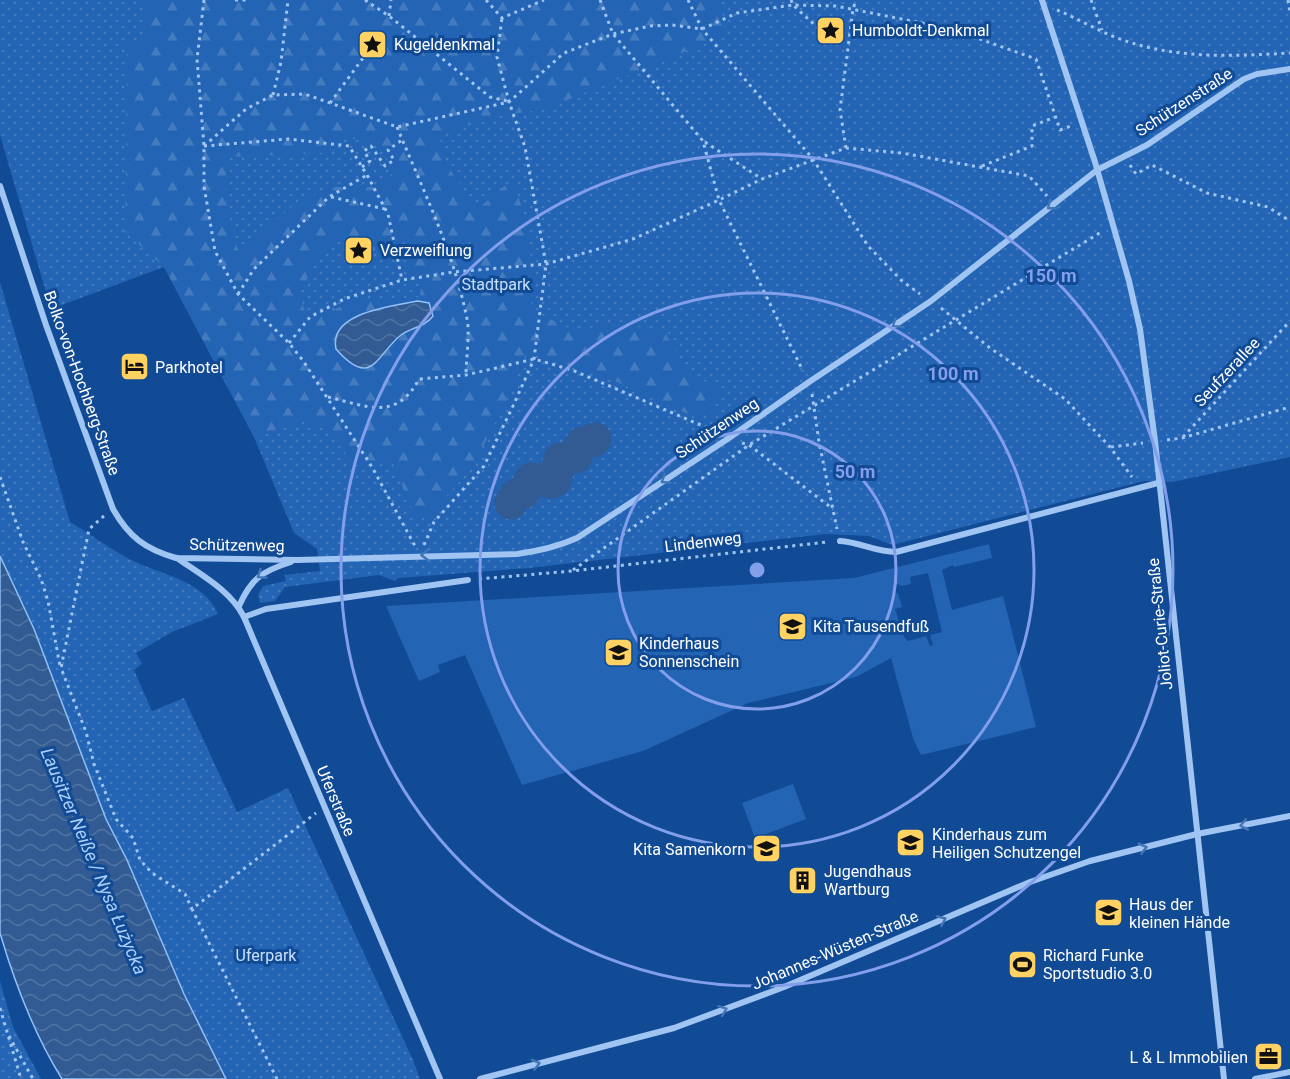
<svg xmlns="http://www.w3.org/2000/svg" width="1290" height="1079" font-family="Roboto,sans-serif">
  <defs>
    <pattern id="grass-dots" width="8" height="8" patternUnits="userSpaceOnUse" patternTransform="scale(1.5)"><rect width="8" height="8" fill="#2364b4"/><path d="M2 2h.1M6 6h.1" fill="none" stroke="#447bbf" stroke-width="1.8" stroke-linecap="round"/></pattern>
    <pattern id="forest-firs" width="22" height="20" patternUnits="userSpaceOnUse" patternTransform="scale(1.5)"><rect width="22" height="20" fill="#2364b4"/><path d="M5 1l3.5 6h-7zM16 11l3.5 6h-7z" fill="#447bbf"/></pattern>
    <pattern id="water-waves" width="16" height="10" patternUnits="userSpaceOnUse" patternTransform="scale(1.5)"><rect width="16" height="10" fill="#315b92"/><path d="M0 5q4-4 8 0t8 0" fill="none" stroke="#5074a2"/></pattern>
  </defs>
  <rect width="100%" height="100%" fill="#114b95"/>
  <!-- grass -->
  <g fill="url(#grass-dots)">
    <polygon points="0,0 1290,0 1290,457 1172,482 1144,481 892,545 869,536 825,534 529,568 398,578 395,581 379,575 285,587 275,601 260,603 258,595 263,586 286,581 284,575 320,571 317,549 294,533 254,437 164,267 51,309 0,135"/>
    <path d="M0 282 70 522C90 534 109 548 129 559 160 575 203 579 218 614L172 632 136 653 142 664 134 670 152 711 184 698 237 812 288 788 413 1060 420 1079H226L222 1072 184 994 127 860 106 819 34 629 0 556Z"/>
    <polygon points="0,981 13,1027 41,1079 0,1079"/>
  </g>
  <!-- forest -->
  <path fill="url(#forest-firs)" fill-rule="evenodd" d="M144 0H721L725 35 545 109 497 116 439 135 446 164 478 209 503 187 513 181 528 226 532 272 531 310 573 330 611 325 663 329 685 367 721 393 714 410 699 419 615 381 527 351 510 393 473 466 429 516 415 517 393 464 355 465 328 432 307 419 254 437 164 267 125 232 127 44 146 43ZM344 137 377 144 385 155 392 172 383 187H332L298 201 239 255 225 197 227 157 326 153ZM343 241 366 250 404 259 421 284 420 297 356 300 324 314 304 310 300 291 325 247Z"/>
  <!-- garden -->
  <g fill="#2364b4" fill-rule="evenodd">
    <path d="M989 544 992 558 954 567 953 565 942 570 952 610 1003 596 1036 727 921 755 913 738 891 658 856 677 748 703 643 751 522 785 465 655 438 665 440 672 419 681 386 606 854 578ZM928 573 942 632 930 635 933 645 930 646 926 636 908 641 904 637 895 609 902 607 898 594 893 591 897 584 902 586 911 584 910 577Z"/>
    <polygon points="793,784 806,819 755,838 742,803"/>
  </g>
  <!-- water -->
  <g fill="url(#water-waves)" stroke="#91c0f7" stroke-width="1.5">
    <path d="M418 301 429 303 433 316C425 327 412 327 401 335 376 355 372 390 336 349 328 312 394 306 418 301Z"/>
    <path d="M0 556 34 629 106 819 127 860 184 994 226 1079H62C34 1034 15 984 0 933Z"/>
  </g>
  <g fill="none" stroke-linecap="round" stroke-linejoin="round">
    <!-- river -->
    <polyline stroke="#315b92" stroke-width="33" points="511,503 516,495 524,492 531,479 552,482 555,480 560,459 575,457 582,443 593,441 595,439"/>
    <!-- path -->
    <g stroke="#a0c5f3" stroke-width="3" stroke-dasharray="3 4.5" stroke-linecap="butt">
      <polyline points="204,0 197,59 204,146 204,186 215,251 238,294 289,343 304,362 372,467 415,546"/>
      <polyline points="235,0 250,0"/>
      <polyline points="365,0 389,16 490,97 507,101"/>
      <polyline points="486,0 502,18 544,0"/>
      <polyline points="600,0 613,34 703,141 719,200 803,371"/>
      <polyline points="688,0 702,29 813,159 868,246 902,281 920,294"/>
      <polyline points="791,0 793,5 819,29"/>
      <polyline points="1091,0 1102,30"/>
      <polyline points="1288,0 1290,13"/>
      <path d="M1057 10C1081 20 1105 35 1129 42 1181 59 1237 56 1290 53"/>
      <polyline points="389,16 391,0"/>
      <circle cx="830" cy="32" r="11"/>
      <circle cx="372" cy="46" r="10"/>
      <polyline points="273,95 281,62 288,0"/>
      <polyline points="330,103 366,54"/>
      <path d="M397 127C423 190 454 253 467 319 470 333 466 360 466 375"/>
      <polyline points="705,142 762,179"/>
      <polyline points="204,146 246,109 273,95 305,94 397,127 509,102 564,53 613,34 650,26 672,25 702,29 737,13 793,5 836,6 937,26 963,33 1036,59 1060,130 1071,126"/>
      <polyline points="204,146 289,139 349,146 367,175 388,214 402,280"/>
      <polyline points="846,148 840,110 853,9 856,0"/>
      <polyline points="1130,165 1136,174 1152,165 1207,193 1268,207 1290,221"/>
      <polyline points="982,166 1032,146 1032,126 1055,117"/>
      <polyline points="362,167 370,161 364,151 371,146 385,166 394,160 388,150 402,140"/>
      <polyline points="331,197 385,209"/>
      <polyline points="238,294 254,269 329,197 367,175"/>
      <polyline points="941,308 990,348 1065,399 1110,447 1132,477"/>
      <polyline points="289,343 310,317 344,299 402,280 454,272 546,264 633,239 719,200 762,179 846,148 902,153 1029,176 1047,196"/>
      <polyline points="812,394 819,442 837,529"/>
      <path d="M328 397C367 406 396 422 419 379L466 375 534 359 572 370 717 432"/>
      <polyline points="1183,437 1290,321"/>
      <polyline points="1167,440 1182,438 1290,407"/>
      <polyline points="742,443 749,445 833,509"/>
      <polyline points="1111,447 1143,443"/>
      <polyline points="0,477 23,542 41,579 48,601 60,666"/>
      <polyline points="104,516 89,529 61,668 86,732 94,764 116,819 133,838 140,860 152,873 185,894 192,909"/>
      <polyline points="424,545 434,522 484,466 514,404 534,359 546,264 525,147 509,102 497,57 502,18"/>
      <polyline points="573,570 749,445 1103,231"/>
      <polyline points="479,579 572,571 827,542"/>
      <polyline points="0,1008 21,1079"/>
      <polyline points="9,1036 33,1079"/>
      <polyline points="277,1079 192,909 316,813"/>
    </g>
    <!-- street -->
    <g stroke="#a0c5f3" stroke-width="6">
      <polyline points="1042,0 1095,162 1129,281 1140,329 1155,441 1224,1079"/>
      <path d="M0 186 46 325 113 509C129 537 145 549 176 558L297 560 517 554C539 551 557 547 577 538L729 438 809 382 931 301 1097 170 1147 145 1244 79 1257 74 1290 69"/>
      <path d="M840 541C860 542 875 552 896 552L1158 483"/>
      <path d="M177 558C201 575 230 590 244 617L440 1079"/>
      <path d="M239 606C251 579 262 571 291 562"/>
      <polyline points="244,617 266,609 468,580"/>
      <polyline points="480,1079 674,1028 784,987 1030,882 1090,861 1197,834 1290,816"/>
      <polyline points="1255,1079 1290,1072"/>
    </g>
  </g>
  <!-- one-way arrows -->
  <defs><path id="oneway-chevron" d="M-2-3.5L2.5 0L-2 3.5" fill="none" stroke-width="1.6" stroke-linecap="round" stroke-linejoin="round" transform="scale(1.5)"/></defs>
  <g stroke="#4376b6">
    <use href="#oneway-chevron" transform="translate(1051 206) rotate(142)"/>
    <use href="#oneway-chevron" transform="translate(896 324) rotate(146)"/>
    <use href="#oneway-chevron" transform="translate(665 480) rotate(147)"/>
    <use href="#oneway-chevron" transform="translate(425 555) rotate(179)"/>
    <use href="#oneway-chevron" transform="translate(261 575) rotate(146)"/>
    <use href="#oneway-chevron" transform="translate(1244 825) rotate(169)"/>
    <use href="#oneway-chevron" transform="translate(1143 848) rotate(-14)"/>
    <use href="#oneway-chevron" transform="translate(942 920) rotate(-23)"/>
    <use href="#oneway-chevron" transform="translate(723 1010) rotate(-21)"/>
    <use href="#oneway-chevron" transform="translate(536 1064) rotate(-15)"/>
  </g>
  <!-- distance rings -->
  <g fill="none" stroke="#839eea" stroke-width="3">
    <circle cx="757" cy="570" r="139"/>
    <circle cx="757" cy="570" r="277"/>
    <circle cx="757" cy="570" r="416"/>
  </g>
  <!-- icons -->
  <defs>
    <symbol id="sight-square" viewBox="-11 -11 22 22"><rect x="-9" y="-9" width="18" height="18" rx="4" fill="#ffd262" stroke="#114b95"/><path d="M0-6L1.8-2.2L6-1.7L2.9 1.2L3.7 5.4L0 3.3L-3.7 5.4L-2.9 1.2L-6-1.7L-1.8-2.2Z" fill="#111"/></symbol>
    <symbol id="hotel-square" viewBox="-11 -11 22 22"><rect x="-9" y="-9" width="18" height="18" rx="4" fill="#ffd262" stroke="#114b95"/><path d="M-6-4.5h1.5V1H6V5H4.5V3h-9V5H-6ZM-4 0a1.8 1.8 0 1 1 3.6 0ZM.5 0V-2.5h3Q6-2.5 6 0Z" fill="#111"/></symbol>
    <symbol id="school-square" viewBox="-11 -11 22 22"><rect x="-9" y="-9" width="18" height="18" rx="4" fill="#ffd262" stroke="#114b95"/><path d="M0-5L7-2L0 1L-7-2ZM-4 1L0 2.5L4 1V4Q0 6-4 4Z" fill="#111"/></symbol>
    <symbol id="building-square" viewBox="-11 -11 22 22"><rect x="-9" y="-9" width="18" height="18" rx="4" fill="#ffd262" stroke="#114b95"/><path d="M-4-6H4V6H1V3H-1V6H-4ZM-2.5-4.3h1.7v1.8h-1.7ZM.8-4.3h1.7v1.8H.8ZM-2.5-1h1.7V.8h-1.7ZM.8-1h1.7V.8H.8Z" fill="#111"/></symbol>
    <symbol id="stadium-square" viewBox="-11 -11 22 22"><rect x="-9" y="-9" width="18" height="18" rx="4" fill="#ffd262" stroke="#114b95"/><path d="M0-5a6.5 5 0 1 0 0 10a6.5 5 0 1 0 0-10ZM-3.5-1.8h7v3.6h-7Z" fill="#111"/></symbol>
    <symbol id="office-square" viewBox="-11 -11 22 22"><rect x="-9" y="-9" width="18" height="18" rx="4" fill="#ffd262" stroke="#114b95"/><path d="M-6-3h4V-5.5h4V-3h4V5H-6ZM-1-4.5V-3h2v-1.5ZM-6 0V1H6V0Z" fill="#111"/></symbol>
  </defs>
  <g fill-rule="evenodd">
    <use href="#sight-square" x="814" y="14" width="33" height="33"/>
    <use href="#sight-square" x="356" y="28" width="33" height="33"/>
    <use href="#sight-square" x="342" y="234" width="33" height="33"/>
    <use href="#hotel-square" x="118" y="350" width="33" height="33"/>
    <use href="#school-square" x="776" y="610" width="33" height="33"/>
    <use href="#school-square" x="602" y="636" width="33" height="33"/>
    <use href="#school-square" x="894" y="826" width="33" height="33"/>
    <use href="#school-square" x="750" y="832" width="33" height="33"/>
    <use href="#building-square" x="786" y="864" width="33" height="33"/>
    <use href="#school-square" x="1092" y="896" width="33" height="33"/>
    <use href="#stadium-square" x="1006" y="948" width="33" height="33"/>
    <use href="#office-square" x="1252" y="1040" width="33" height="33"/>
  </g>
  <g text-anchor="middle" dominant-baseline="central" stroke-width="6" stroke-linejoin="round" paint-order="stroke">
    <!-- poi labels -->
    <g font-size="16" fill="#fff" stroke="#114b95" text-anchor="start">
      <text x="852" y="30">Humboldt-Denkmal</text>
      <text x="394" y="44">Kugeldenkmal</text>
      <text x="380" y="250">Verzweiflung</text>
      <text x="155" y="367">Parkhotel</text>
      <text x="813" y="626">Kita Tausendfuß</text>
      <text x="639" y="643">Kinderhaus<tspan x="639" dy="18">Sonnenschein</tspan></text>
      <text x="932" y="834">Kinderhaus zum<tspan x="932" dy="18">Heiligen Schutzengel</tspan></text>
      <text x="746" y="849" text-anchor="end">Kita Samenkorn</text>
      <text x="824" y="871">Jugendhaus<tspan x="824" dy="18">Wartburg</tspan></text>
      <text x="1129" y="904">Haus der<tspan x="1129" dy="18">kleinen Hände</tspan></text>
      <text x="1043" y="955">Richard Funke<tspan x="1043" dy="18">Sportstudio 3.0</tspan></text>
      <text x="1248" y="1057" text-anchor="end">L &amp; L Immobilien</text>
    </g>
    <!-- street labels -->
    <g font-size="16" fill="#fff" stroke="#114b95">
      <text transform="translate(1184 102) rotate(-33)">Schützenstraße</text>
      <text transform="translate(1227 372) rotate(-47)">Seufzerallee</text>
      <text transform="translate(82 383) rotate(70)">Bolko-von-Hochberg-Straße</text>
      <text transform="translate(717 428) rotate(-34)">Schützenweg</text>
      <text transform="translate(703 542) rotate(-7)">Lindenweg</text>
      <text transform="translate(237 545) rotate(1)">Schützenweg</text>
      <text transform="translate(1160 624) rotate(-96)">Joliot-Curie-Straße</text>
      <text transform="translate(336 801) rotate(67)">Uferstraße</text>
      <text transform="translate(835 950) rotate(-23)">Johannes-Wüsten-Straße</text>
    </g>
    <!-- park labels -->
    <g font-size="16" fill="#c7e0fd" stroke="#114b95">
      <text x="496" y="284">Stadtpark</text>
      <text x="266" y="955">Uferpark</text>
    </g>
    <!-- water labels -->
    <g font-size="18" font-style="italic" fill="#acd0fa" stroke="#114b95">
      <text transform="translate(94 861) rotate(67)">Lausitzer Neiße / Nysa Łużycka</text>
    </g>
  </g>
  <circle cx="757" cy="570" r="9" fill="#839eea" stroke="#114b95" stroke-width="3"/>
  <g font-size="18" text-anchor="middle" font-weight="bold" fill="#839eea" stroke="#114b95" stroke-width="6" stroke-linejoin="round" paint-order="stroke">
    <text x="1051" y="282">150 m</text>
    <text x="953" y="380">100 m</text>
    <text x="855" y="478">50 m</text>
  </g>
</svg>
